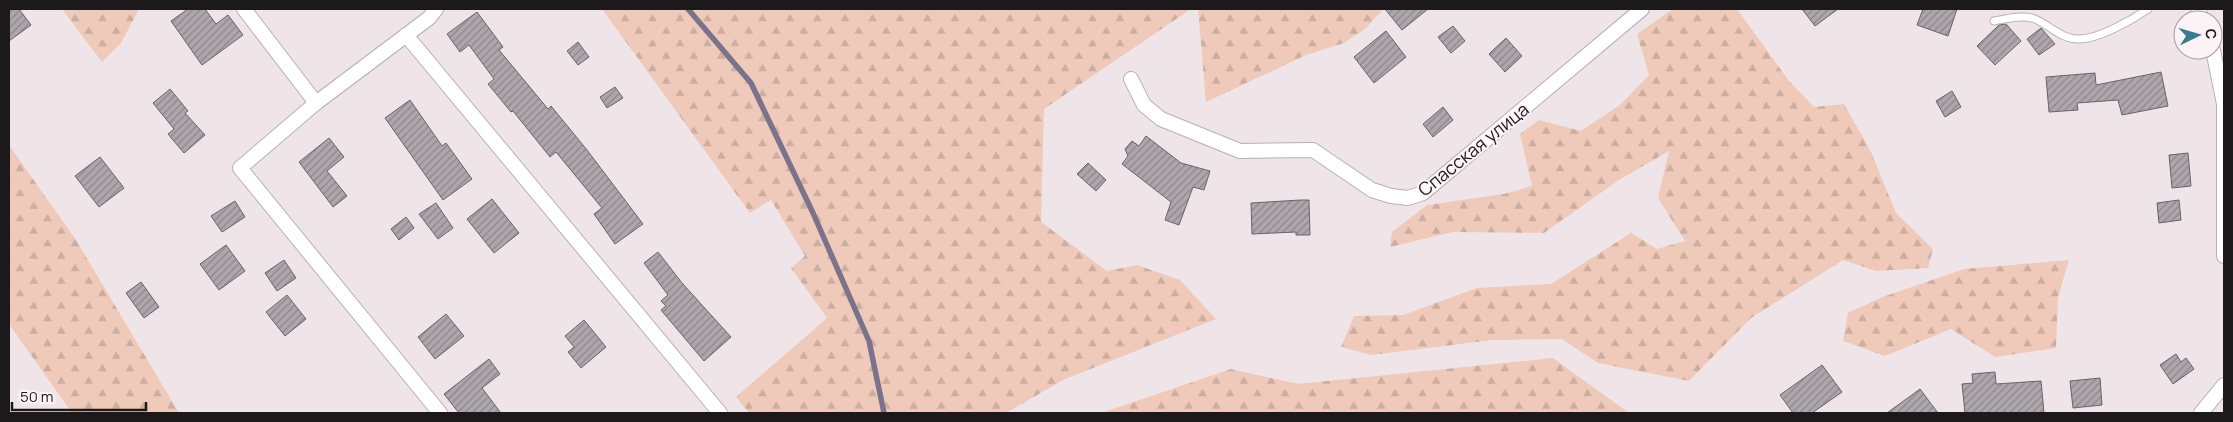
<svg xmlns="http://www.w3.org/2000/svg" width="2233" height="422" font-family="Manrope,sans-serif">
  <defs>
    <pattern id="forest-firs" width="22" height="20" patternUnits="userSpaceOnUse" patternTransform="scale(1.25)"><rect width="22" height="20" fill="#efcaba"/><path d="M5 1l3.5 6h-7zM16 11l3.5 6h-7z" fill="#ccad9f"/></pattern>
    <pattern id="building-hatch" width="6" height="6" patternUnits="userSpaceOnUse" patternTransform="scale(1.25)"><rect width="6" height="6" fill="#ada6ad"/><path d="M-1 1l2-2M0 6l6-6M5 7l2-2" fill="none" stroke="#8c868c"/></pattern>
  </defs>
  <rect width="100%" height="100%" fill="#efe5e9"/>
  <!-- forest -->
  <g fill="url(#forest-firs)">
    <polygon points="62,9 139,9 121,43 102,62"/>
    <polygon points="602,9 1191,9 1044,109 1041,222 1107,271 1137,265 1180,280 1216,319 1063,380 1006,413 749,413 736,397 827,318 791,268 805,256 771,200 750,213"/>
    <polygon points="1198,9 1379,9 1382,11 1365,29 1344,43 1306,55 1206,102"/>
    <polygon points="1673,9 1737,9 1789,81 1814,107 1844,104 1871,152 1896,213 1933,249 1928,268 1876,271 1843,260 1751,318 1689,381 1598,363 1562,339 1493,340 1371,355 1341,347 1354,316 1403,315 1477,288 1551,284 1631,233 1657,249 1685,241 1658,198 1669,151 1619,180 1544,233 1453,232 1390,247 1392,232 1427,205 1504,194 1532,186 1520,134 1539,120 1581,131 1620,105 1649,75 1637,34"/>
    <polygon points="9,145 76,240 179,413 72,413 9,324"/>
    <polygon points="2069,260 2058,297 2056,348 1995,357 1951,329 1885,356 1843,341 1848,313 1880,298 1964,269"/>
    <polygon points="1553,358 1629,413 1101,413 1231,369 1298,384"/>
  </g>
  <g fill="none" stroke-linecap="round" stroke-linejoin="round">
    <!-- stream -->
    <polyline stroke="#7a738b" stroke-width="5.5" points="688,9 751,83 813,213 869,341 884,413"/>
  </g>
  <!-- building -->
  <g fill="url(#building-hatch)" stroke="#696369">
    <polygon points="9,9 19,9 31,25 9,41"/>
    <polygon points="188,9 205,9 216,24 228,15 243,35 202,65 171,21"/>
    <polygon points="1385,9 1428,9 1402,30"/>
    <polygon points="1802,9 1838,9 1815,26"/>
    <polygon points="1923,9 1957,9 1948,36 1917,25"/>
    <polygon points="477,12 503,47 499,50 548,109 551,106 587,150 643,224 615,244 594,214 602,208 556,152 550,157 513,111 511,112 488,84 494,79 469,45 460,52 447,34"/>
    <polygon points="2006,24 2021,41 1995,65 1977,46 1999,25"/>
    <polygon points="1453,26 1465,41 1451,53 1438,37"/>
    <polygon points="2041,28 2055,44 2039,55 2027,39"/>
    <polygon points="1386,31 1406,57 1374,83 1354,57"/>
    <polygon points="1506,38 1522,56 1505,72 1489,54"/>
    <polygon points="578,42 589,57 578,65 567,51"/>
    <polygon points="2161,72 2168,106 2122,115 2118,100 2077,103 2078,110 2049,112 2046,77 2095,73 2096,85"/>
    <polygon points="615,87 623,98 607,108 600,97"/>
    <polygon points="170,89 188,111 185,113 205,135 184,153 168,134 174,129 153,103"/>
    <polygon points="1952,91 1961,107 1945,117 1936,101"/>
    <polygon points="410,100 442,146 446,143 472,179 443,200 385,118"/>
    <polygon points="1443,107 1453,120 1433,137 1423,124"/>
    <polygon points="1146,136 1181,163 1210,171 1204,190 1193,187 1179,225 1165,220 1171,202 1122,164 1128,156 1125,149 1132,141 1139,146"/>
    <polygon points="329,138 344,157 327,171 347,196 333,207 299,162"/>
    <polygon points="2188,153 2191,186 2172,188 2169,155"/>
    <polygon points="100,157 124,188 99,207 75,176"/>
    <polygon points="1088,163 1106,180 1096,191 1077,174"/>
    <polygon points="492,199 519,233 494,253 467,219"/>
    <polygon points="1301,200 1309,200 1310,235 1296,235 1296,232 1252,234 1251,203"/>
    <polygon points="2179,200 2181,220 2159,223 2157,203"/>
    <polygon points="235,201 245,217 222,232 211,216"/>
    <polygon points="436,203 453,228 438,239 419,214"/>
    <polygon points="406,217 414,228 399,240 391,229"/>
    <polygon points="226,245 245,271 219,290 200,264"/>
    <polygon points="658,252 682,283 731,337 704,361 661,310 666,306 661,301 668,295 644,263"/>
    <polygon points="284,260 296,278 277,291 265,273"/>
    <polygon points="141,282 159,307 144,318 126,293"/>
    <polygon points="287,295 306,319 285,336 266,312"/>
    <polygon points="446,314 464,336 435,359 418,337"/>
    <polygon points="584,320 606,347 581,368 568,352 574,347 565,336"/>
    <polygon points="2176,354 2181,362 2186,358 2194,369 2173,384 2160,365"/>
    <polygon points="489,359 500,374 482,388 501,413 459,413 444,394"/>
    <polygon points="1822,365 1842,392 1812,413 1793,413 1780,395"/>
    <polygon points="1995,372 1996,384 2041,381 2044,413 1965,413 1962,384 1973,383 1972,374"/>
    <polygon points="2100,378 2102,405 2073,408 2070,381"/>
    <polygon points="1920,389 1938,413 1887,413"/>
  </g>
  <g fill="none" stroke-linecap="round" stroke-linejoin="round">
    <defs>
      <path id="lane" d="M1994 21C2006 19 2020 15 2032 18 2048 23 2060 39 2078 39 2097 40 2132 20 2148 9"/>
      <g id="street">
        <polyline points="244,9 316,103"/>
        <polyline points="436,9 429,18 316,103 240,168 440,413"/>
        <polyline points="2198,9 2202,20"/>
        <polyline points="406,35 720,413"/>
        <polyline points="2213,50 2224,104 2224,256"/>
        <polyline points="1131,79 1144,105 1161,119 1240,151 1313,150 1372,190 1391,196 1408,198 1423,193 1642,9"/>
        <polyline points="2201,413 2224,385"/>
      </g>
    </defs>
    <!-- lane casing -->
    <use href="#lane" stroke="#b8afb3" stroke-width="9"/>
    <!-- street casing -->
    <use href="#street" stroke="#b8afb3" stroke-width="16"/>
    <!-- lane -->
    <use href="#lane" stroke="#fff" stroke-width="7"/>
    <!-- street -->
    <use href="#street" stroke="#fff" stroke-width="14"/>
  </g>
  <g text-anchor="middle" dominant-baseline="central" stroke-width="4" stroke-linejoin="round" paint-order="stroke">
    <!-- street labels -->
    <g font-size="18" fill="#1c191a" stroke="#fcf3f6">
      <text transform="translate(1473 149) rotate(-39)">Спасская улица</text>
    </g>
  </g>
  <!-- border -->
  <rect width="2233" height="422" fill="none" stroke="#1c191a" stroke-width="20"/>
  <!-- north arrow -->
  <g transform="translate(2198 35) rotate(85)"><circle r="24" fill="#fcf3f6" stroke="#a29c9e"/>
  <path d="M0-4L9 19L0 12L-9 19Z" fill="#3a7c8e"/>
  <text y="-8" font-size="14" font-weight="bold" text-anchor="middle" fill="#1c191a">С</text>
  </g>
  <!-- scale -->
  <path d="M12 402v8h134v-8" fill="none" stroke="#1c191a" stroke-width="2.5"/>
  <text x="20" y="402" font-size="15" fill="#1c191a" stroke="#fcf3f6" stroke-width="4" paint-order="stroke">50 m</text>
</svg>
